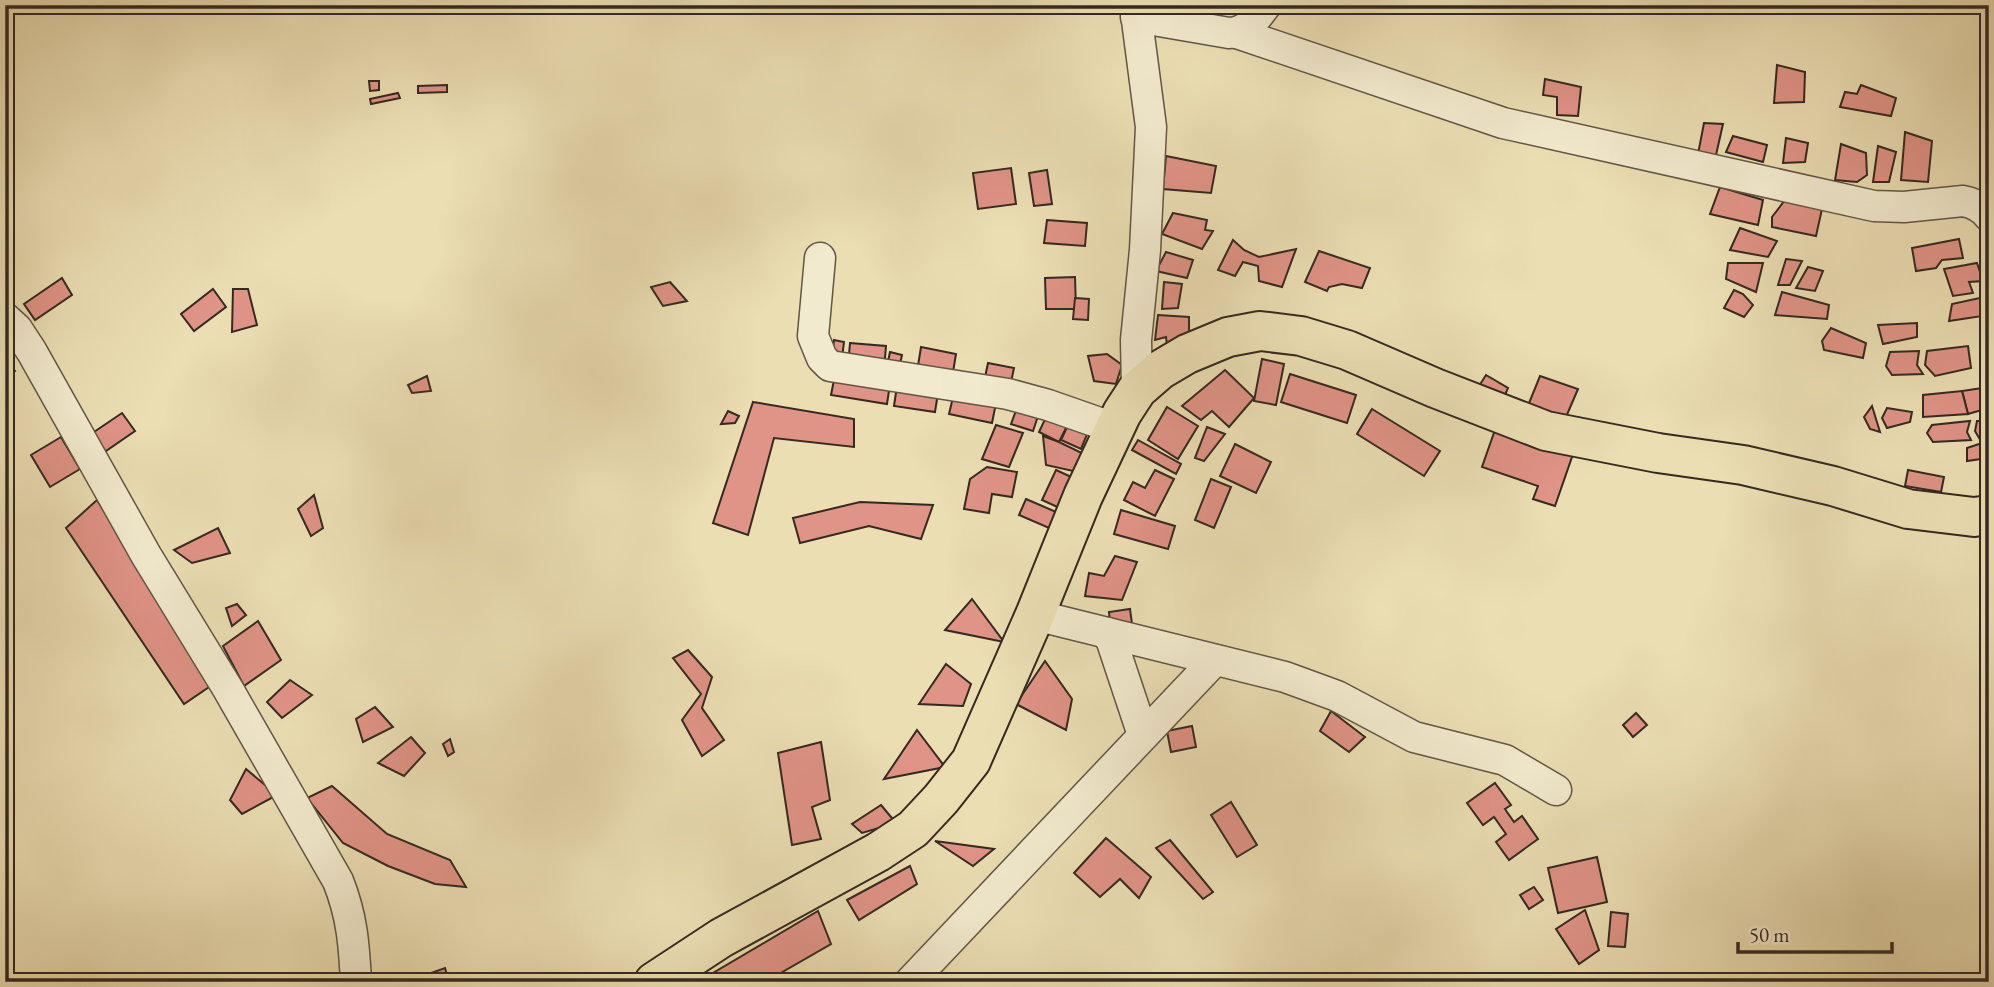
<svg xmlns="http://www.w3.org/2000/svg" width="1994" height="987" font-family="'EB Garamond',serif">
  <rect width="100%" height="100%" fill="#ebdeb3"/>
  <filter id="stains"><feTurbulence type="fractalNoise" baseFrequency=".00286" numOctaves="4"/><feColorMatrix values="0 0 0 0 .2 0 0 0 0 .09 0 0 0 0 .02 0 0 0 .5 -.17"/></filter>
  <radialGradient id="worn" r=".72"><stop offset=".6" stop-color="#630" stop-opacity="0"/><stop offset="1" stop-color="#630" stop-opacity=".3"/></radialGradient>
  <!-- building -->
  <g fill="#e09387" stroke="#352920" stroke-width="2">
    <polygon points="1777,65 1805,72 1804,102 1774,103"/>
    <polygon points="1545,79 1581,87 1578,116 1557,115 1557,97 1543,95"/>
    <polygon points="369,81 379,81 379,90 370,91"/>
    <polygon points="447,85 447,92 418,93 418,86"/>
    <polygon points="1861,85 1896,98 1891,116 1840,107 1845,92 1857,94"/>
    <polygon points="398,93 400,98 371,104 370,99"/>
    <polygon points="1704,123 1723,124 1716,155 1698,154"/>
    <polygon points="1905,132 1932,141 1928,182 1901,180"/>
    <polygon points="1733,136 1767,145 1763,162 1726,152"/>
    <polygon points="1786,138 1808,143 1805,162 1783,163"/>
    <polygon points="1841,144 1866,153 1867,175 1857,182 1835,180"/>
    <polygon points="1878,146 1896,152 1889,182 1873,182"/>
    <polygon points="1166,156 1216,166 1211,193 1163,189"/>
    <polygon points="1011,168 1016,204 978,209 973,173"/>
    <polygon points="1047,170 1052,204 1034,206 1029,173"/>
    <polygon points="1720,187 1763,200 1758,225 1710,214"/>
    <polygon points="1785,200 1822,209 1816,236 1772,227 1772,217"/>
    <polygon points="1173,213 1207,220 1205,230 1213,231 1202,249 1162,234"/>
    <polygon points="1047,220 1087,223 1085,246 1044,243"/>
    <polygon points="1740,228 1777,241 1768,257 1730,250"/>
    <polygon points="1959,239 1963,258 1942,260 1936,268 1916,271 1912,248"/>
    <polygon points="1233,240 1244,250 1259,257 1296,249 1282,287 1259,281 1258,266 1243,262 1235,276 1218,270"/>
    <polygon points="1319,251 1370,268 1362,288 1342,284 1329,287 1327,291 1305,282"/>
    <polygon points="1166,252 1193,260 1187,278 1156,271"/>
    <polygon points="1786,259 1802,261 1790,285 1778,285"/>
    <polygon points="1728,263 1763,263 1756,292 1726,279"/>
    <polygon points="1977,263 1983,281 1969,282 1973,293 1953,296 1944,269"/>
    <polygon points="1808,267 1823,271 1815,291 1796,288"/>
    <polygon points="1075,277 1076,309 1046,309 1045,278"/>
    <polygon points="62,278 72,295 35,320 24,304"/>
    <polygon points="670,282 687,301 663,306 651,287"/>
    <polygon points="1164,282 1182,284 1178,308 1162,309"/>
    <polygon points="213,289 226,307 194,331 181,314"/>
    <polygon points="233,289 248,289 257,325 232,332"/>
    <polygon points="1734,290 1743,294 1753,305 1744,317 1724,308"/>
    <polygon points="1782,292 1829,305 1827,319 1775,315"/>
    <polygon points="1989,296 1989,315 1949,321 1952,304"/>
    <polygon points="1075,298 1089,299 1088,320 1073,319"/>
    <polygon points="1158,315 1189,317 1189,337 1167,345 1166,337 1155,340"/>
    <polygon points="1917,323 1917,337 1883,344 1878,325"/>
    <polygon points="1831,328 1866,343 1863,358 1824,350 1822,341"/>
    <polygon points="834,340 844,342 841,366 831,365"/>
    <polygon points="850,343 886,346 884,369 848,366"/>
    <polygon points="1968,346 1971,368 1935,376 1925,365 1927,351"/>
    <polygon points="921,347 956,354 952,378 917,372"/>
    <polygon points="1919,351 1917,365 1923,374 1892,375 1886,366 1890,352"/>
    <polygon points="890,352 902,355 898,373 886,371"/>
    <polygon points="1107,354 1122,365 1116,384 1094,381 1088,356"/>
    <polygon points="5,358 15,371 5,378"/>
    <polygon points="1262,359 1284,364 1276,405 1254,401"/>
    <polygon points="988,363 1014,368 1010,387 984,382"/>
    <polygon points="1225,370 1254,398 1229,427 1212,411 1201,420 1182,406"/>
    <polygon points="1290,374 1356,395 1347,423 1281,402"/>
    <polygon points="835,375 890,384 887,404 831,395"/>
    <polygon points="1486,375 1508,388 1501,405 1474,394"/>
    <polygon points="427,376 431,391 412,393 408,385"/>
    <polygon points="1540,376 1578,389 1566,417 1527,408"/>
    <polygon points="897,386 938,393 935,412 894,406"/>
    <polygon points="1989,387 1989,408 1968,414 1962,391"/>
    <polygon points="1962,391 1968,414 1923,417 1923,395"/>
    <polygon points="954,393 996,403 992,423 949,414"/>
    <polygon points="753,402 854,419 854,447 774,438 748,535 713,523"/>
    <polygon points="1018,405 1039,413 1033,431 1011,424"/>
    <polygon points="1872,406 1880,432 1870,429 1864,417"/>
    <polygon points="1167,407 1198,426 1178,459 1148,440"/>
    <polygon points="1887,408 1912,412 1910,422 1887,428 1882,418"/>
    <polygon points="1372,409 1440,451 1424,476 1357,434"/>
    <polygon points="728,411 739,416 735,423 721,424"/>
    <polygon points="122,413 135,431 103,453 91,434"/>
    <polygon points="1047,415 1068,424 1059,442 1039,432"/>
    <polygon points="1970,421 1967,432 1971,440 1933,442 1927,433 1932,425"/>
    <polygon points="1977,421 1989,421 1989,442 1982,443 1975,431"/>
    <polygon points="1069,423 1088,432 1081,449 1061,440"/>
    <polygon points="996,425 1023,433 1009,467 982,459"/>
    <polygon points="1207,427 1225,434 1204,461 1195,458"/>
    <polygon points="1496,427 1573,454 1555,506 1533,499 1538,486 1482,467"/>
    <polygon points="1043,436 1059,442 1088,456 1073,471 1046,465"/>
    <polygon points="61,437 80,469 50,487 31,455"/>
    <polygon points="1138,440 1181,464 1176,474 1132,450"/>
    <polygon points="1982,443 1988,458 1967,461 1967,448"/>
    <polygon points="1235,444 1271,462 1256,493 1220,476"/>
    <polygon points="987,467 1017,472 1012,497 992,494 989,513 964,509 970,479"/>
    <polygon points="1056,470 1078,480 1064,510 1042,500"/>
    <polygon points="1155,470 1174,479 1155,516 1124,500 1133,482 1145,488"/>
    <polygon points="1908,470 1944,477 1941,492 1905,486"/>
    <polygon points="1211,479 1231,487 1214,528 1195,520"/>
    <polygon points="314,495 323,528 311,536 298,509"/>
    <polygon points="1026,499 1070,518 1063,534 1019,515"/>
    <polygon points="97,500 212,685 184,704 66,528"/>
    <polygon points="860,502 933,505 921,539 869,526 800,543 793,518"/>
    <polygon points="1121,510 1175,526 1168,549 1114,534"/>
    <polygon points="218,528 230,553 192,563 174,550"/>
    <polygon points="1115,556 1137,562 1122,600 1085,596 1089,573 1104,576"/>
    <polygon points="972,599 1004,642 945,630"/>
    <polygon points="237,604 246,615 232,626 226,608"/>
    <polygon points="1130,609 1134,639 1112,642 1109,612"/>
    <polygon points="258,621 281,660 244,686 223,646"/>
    <polygon points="688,650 712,677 702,708 724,740 702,756 682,720 701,694 673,658"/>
    <polygon points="1045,661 1072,699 1066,730 1016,704"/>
    <polygon points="946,664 971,684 963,706 919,704"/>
    <polygon points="290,680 312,695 282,718 267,702"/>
    <polygon points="375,707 393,727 363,742 356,719"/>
    <polygon points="1331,711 1365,737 1349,752 1320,731"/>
    <polygon points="1636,713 1647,725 1633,737 1623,725"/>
    <polygon points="1192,726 1196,747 1171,752 1167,731"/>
    <polygon points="917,730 945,767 884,779"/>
    <polygon points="411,737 425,753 404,776 378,763"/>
    <polygon points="450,739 454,752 448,756 443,744"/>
    <polygon points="821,742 830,800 812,807 821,839 792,845 778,753"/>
    <polygon points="246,769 277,795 242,814 230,800"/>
    <polygon points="1495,783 1511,805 1505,809 1514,822 1522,816 1538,839 1509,860 1496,842 1506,834 1494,817 1483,825 1467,803"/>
    <polygon points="332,786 387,834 450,860 466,887 435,884 388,866 343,843 307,798"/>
    <polygon points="1231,802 1257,845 1237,857 1211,815"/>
    <polygon points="881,805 896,823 862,833 852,824"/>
    <polygon points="1106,838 1151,877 1139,898 1120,879 1100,897 1074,873"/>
    <polygon points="1170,840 1213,892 1203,899 1156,848"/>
    <polygon points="935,841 994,849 973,866"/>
    <polygon points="1597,857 1607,902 1558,913 1548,868"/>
    <polygon points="910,866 917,884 859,920 847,900"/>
    <polygon points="1534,887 1543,900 1529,909 1520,895"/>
    <polygon points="1585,910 1599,950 1579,964 1556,929"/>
    <polygon points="818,911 831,944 765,982 715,982 713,973"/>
    <polygon points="1611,912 1628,914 1625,947 1608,946"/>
    <polygon points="445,968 449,982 420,982 420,977"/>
  </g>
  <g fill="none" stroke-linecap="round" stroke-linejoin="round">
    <defs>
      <g id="minor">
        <polyline points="1135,5 1151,127 1145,250 1136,340 1137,390"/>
        <path d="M1136 17 1229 33C1248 32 1255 19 1266 5"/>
        <path d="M1237 33 1503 123 1874 206 1904 207 1963 201C1974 203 1982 207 1989 216"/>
        <polyline points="820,258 813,336 822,358 830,366 1008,394 1048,405 1114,428"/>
        <path d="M5 318 17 329 32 352 146 555 228 689 338 881C352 916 354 944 356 982"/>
        <polyline points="1035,615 1285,677 1337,696 1414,737 1505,760 1556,790"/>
        <polyline points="1107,633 1112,642 1143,735"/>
        <polyline points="910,982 1215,660"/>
      </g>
      <polyline id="major" points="654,982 721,938 878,852 913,829 941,799 971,761 1035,615 1083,496 1122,413 1137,390 1160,370 1187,354 1228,337 1260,331 1301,336 1347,350 1435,388 1546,431 1658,453 1743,465 1833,486 1908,509 1974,517 1989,515"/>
    </defs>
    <!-- minor casing -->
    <use href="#minor" stroke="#625645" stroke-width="33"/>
    <!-- major casing -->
    <use href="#major" stroke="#352920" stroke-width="42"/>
    <!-- minor -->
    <use href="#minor" stroke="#f2eace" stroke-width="30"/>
    <!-- major -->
    <use href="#major" stroke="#ebdeb3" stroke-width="38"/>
  </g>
  <!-- margin -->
  <rect width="1994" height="987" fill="none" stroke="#ebdeb3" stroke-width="28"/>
  <rect x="7" y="7" width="1980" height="973" fill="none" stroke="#352920" stroke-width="3.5"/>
  <rect x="14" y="14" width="1966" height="959" fill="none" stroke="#352920" stroke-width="2"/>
  <!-- scale -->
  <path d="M1738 942v10h154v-10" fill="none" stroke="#352920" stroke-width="3.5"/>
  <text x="1749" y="942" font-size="21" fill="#352920" stroke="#f2eace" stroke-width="5" paint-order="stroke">50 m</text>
  <rect width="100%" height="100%" filter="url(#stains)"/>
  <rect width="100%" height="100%" fill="url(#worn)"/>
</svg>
